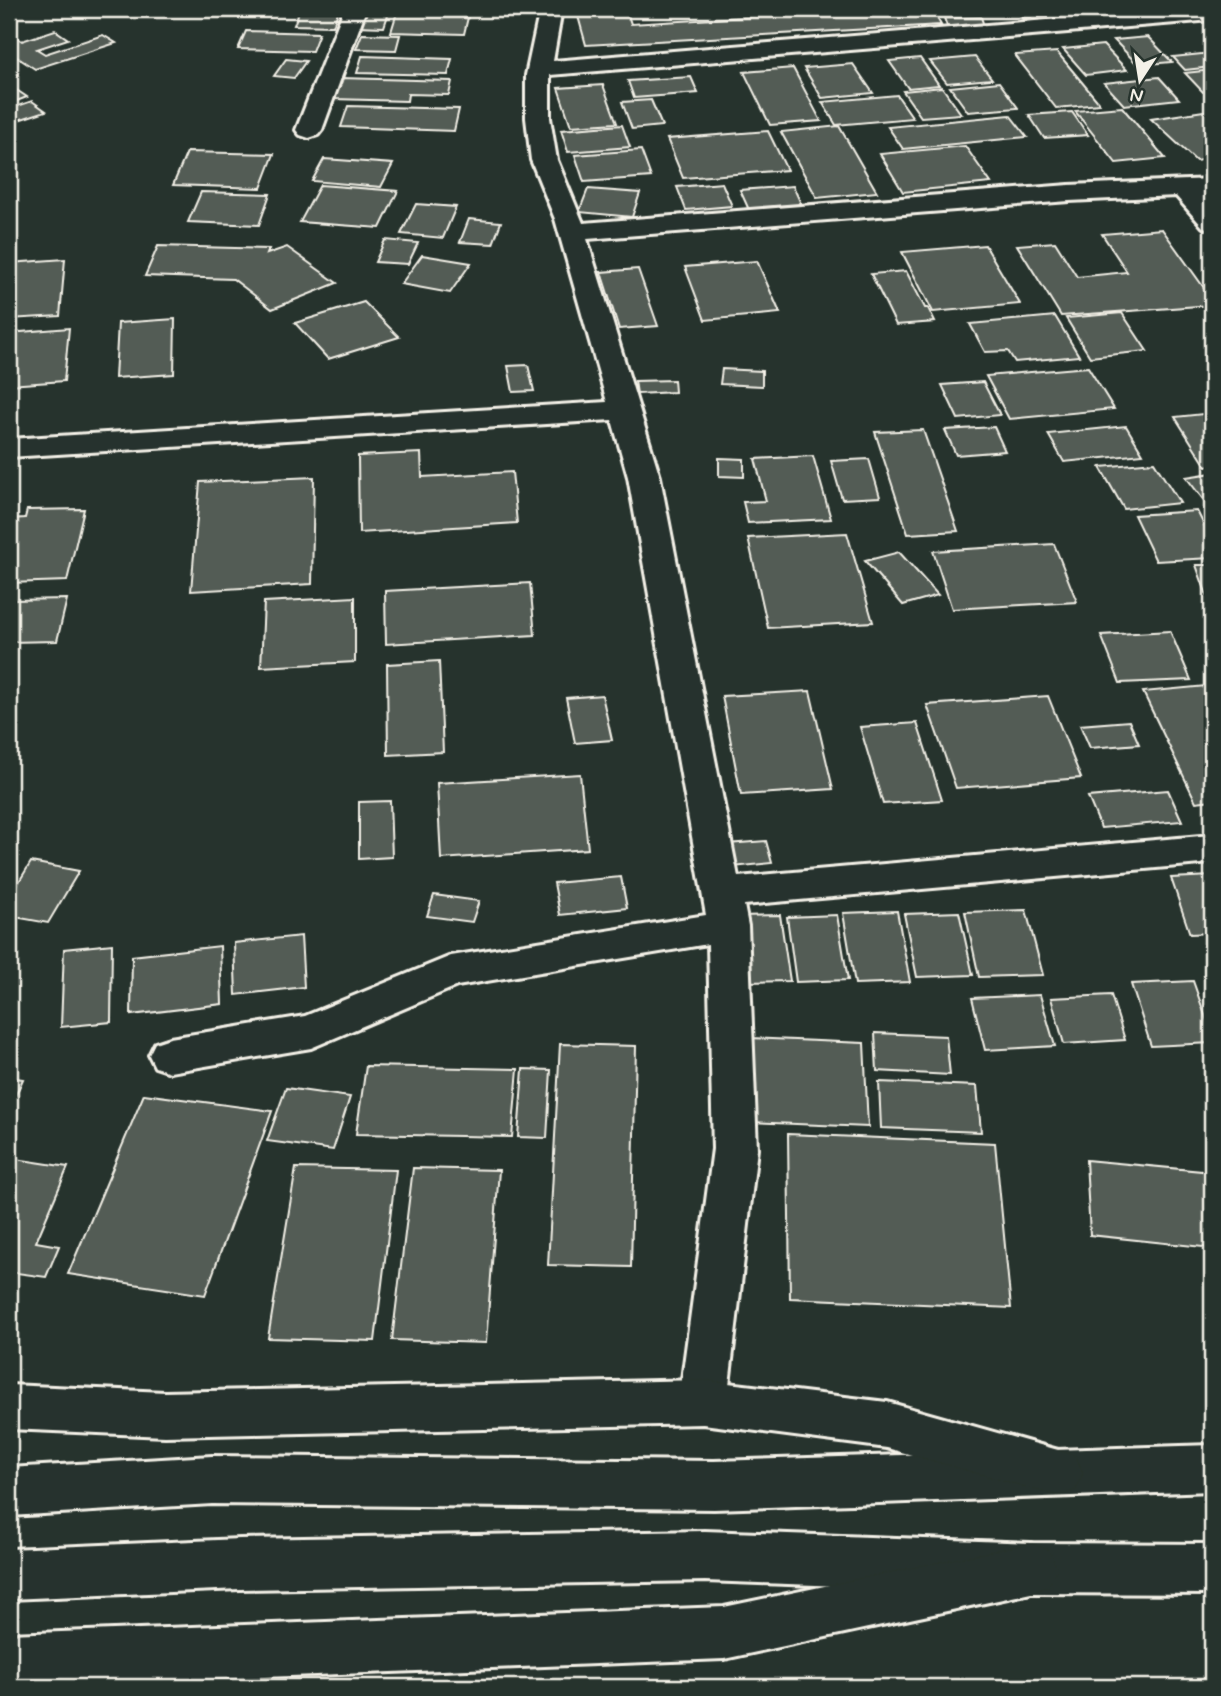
<svg xmlns="http://www.w3.org/2000/svg" width="1221" height="1696" font-family="Mynerve,sans-serif">
  <rect width="100%" height="100%" fill="#26332d"/>
  <filter id="ink" filterUnits="userSpaceOnUse"><feTurbulence type="fractalNoise" baseFrequency=".0143" numOctaves="2"/><feDisplacementMap in="SourceGraphic" scale="14" xChannelSelector="R" yChannelSelector="G"/><feConvolveMatrix kernelMatrix="1 2 1 2 8 2 1 2 1" color-interpolation-filters="sRGB"/></filter>
  <g filter="url(#ink)">
    <!-- building -->
    <g fill="#525c55" stroke="#f4f1e8" stroke-width="2">
      <polygon points="300,9 339,9 333,26 294,25"/>
      <polygon points="363,9 390,9 384,27 357,26"/>
      <polygon points="398,9 470,9 464,34 391,32"/>
      <polygon points="576,9 626,9 631,24 881,9 932,9 941,25 586,45"/>
      <polygon points="1015,9 1122,9 1125,12 1022,18"/>
      <polygon points="981,17 985,29 948,29 944,18"/>
      <polygon points="55,30 68,39 37,49 45,54 103,35 116,43 35,69 9,52 9,32 22,41"/>
      <polygon points="246,31 319,33 312,51 238,49"/>
      <polygon points="362,34 400,35 396,50 356,49"/>
      <polygon points="1148,37 1172,62 1138,65 1114,40"/>
      <polygon points="1103,45 1127,70 1086,75 1063,49"/>
      <polygon points="1057,52 1100,104 1056,108 1015,55"/>
      <polygon points="1211,53 1212,67 1185,70 1173,57"/>
      <polygon points="362,56 452,59 448,75 357,73"/>
      <polygon points="975,57 992,79 947,83 930,61"/>
      <polygon points="920,58 939,85 908,88 889,61"/>
      <polygon points="286,59 306,61 294,78 274,76"/>
      <polygon points="853,64 873,93 822,98 804,68"/>
      <polygon points="793,68 821,121 770,125 744,72"/>
      <polygon points="1212,70 1212,91 1203,92 1185,73"/>
      <polygon points="691,77 698,93 634,98 628,81"/>
      <polygon points="1159,77 1179,99 1124,105 1104,83"/>
      <polygon points="340,78 452,81 449,95 408,94 407,101 333,99"/>
      <polygon points="999,82 1018,108 968,112 950,87"/>
      <polygon points="9,85 27,97 9,104"/>
      <polygon points="603,85 617,123 571,126 558,88"/>
      <polygon points="942,87 961,114 921,117 903,91"/>
      <polygon points="897,95 913,118 836,125 822,102"/>
      <polygon points="651,100 662,126 632,129 622,102"/>
      <polygon points="32,101 46,111 9,123 9,109"/>
      <polygon points="348,106 459,109 454,131 341,127"/>
      <polygon points="1122,107 1165,158 1116,163 1075,111"/>
      <polygon points="1210,110 1212,112 1212,158 1196,161 1151,119"/>
      <polygon points="1072,112 1088,135 1044,138 1029,115"/>
      <polygon points="1010,115 1027,137 903,149 888,127"/>
      <polygon points="622,125 630,147 568,152 561,130"/>
      <polygon points="839,126 877,192 817,198 781,132"/>
      <polygon points="768,131 787,170 683,178 667,139"/>
      <polygon points="965,146 991,183 903,192 880,154"/>
      <polygon points="641,150 651,177 584,182 575,155"/>
      <polygon points="187,152 274,154 261,188 173,185"/>
      <polygon points="324,159 393,164 381,187 312,181"/>
      <polygon points="722,183 732,206 686,210 677,187"/>
      <polygon points="320,185 398,191 380,228 300,222"/>
      <polygon points="793,186 802,206 749,210 740,190"/>
      <polygon points="588,189 640,193 632,217 579,212"/>
      <polygon points="201,192 270,194 259,225 188,222"/>
      <polygon points="416,204 456,207 443,238 401,234"/>
      <polygon points="469,219 501,222 493,244 460,242"/>
      <polygon points="1162,229 1212,299 1212,305 1061,316 1017,245 1055,242 1077,277 1127,272 1102,234"/>
      <polygon points="385,240 418,243 408,264 375,262"/>
      <polygon points="985,245 1020,304 933,312 902,252"/>
      <polygon points="158,246 269,249 267,254 287,247 337,283 272,309 233,279 145,276"/>
      <polygon points="422,255 471,263 450,293 401,284"/>
      <polygon points="65,259 60,316 9,319 9,263"/>
      <polygon points="757,261 780,313 705,320 685,267"/>
      <polygon points="638,269 658,326 619,329 601,272"/>
      <polygon points="906,271 925,308 928,308 935,322 896,325 871,274"/>
      <polygon points="364,302 399,337 328,359 295,323"/>
      <polygon points="1122,313 1147,351 1090,357 1066,318"/>
      <polygon points="1055,316 1079,356 1015,362 1008,351 985,352 970,324"/>
      <polygon points="175,319 174,374 115,378 118,323"/>
      <polygon points="69,328 64,381 9,385 9,333"/>
      <polygon points="528,365 534,391 513,392 508,366"/>
      <polygon points="1088,367 1114,409 1009,419 986,376"/>
      <polygon points="722,369 762,371 762,386 720,384"/>
      <polygon points="674,380 675,392 637,394 635,381"/>
      <polygon points="983,382 1000,415 958,419 942,385"/>
      <polygon points="1212,413 1212,465 1206,466 1175,417"/>
      <polygon points="1126,426 1143,454 1064,462 1048,434"/>
      <polygon points="994,427 1005,451 956,455 945,430"/>
      <polygon points="923,430 958,531 908,534 875,432"/>
      <polygon points="421,453 422,477 512,472 517,523 359,533 358,456"/>
      <polygon points="813,456 831,519 748,523 743,502 766,501 755,459"/>
      <polygon points="719,458 744,459 744,477 719,476"/>
      <polygon points="869,459 880,497 842,499 831,461"/>
      <polygon points="1154,462 1180,503 1124,509 1100,467"/>
      <polygon points="1212,473 1212,511 1186,477"/>
      <polygon points="314,477 312,584 191,591 200,482"/>
      <polygon points="84,509 67,581 9,583 9,519 25,518 27,510"/>
      <polygon points="1197,511 1212,541 1212,558 1156,561 1134,515"/>
      <polygon points="847,533 873,622 768,628 748,538"/>
      <polygon points="1054,544 1077,602 952,609 933,551"/>
      <polygon points="899,552 938,595 903,605 865,561"/>
      <polygon points="1196,565 1212,565 1212,601 1209,601"/>
      <polygon points="530,583 535,635 386,644 385,591"/>
      <polygon points="355,597 355,662 261,667 264,602"/>
      <polygon points="67,599 57,641 9,642 9,600"/>
      <polygon points="1170,631 1191,680 1120,683 1101,635"/>
      <polygon points="439,661 443,752 388,755 387,664"/>
      <polygon points="1206,686 1212,697 1212,800 1196,802 1143,692"/>
      <polygon points="810,691 833,789 741,795 722,696"/>
      <polygon points="602,695 612,740 575,743 566,698"/>
      <polygon points="1048,696 1081,778 956,788 927,705"/>
      <polygon points="1129,721 1139,744 1090,748 1080,725"/>
      <polygon points="917,723 942,800 883,804 860,727"/>
      <polygon points="580,774 588,849 441,859 437,783"/>
      <polygon points="1168,790 1182,821 1101,828 1088,797"/>
      <polygon points="390,801 392,857 359,859 359,802"/>
      <polygon points="766,841 772,863 733,867 727,844"/>
      <polygon points="31,862 79,871 48,923 9,916 9,898"/>
      <polygon points="1212,876 1212,933 1190,934 1171,878"/>
      <polygon points="621,877 627,908 560,915 554,883"/>
      <polygon points="434,895 479,901 472,922 427,916"/>
      <polygon points="1026,910 1043,975 979,977 965,912"/>
      <polygon points="897,911 910,982 855,984 843,913"/>
      <polygon points="959,912 973,975 917,977 904,914"/>
      <polygon points="780,915 790,981 744,982 737,916"/>
      <polygon points="837,915 848,980 796,982 787,917"/>
      <polygon points="301,936 304,987 236,995 234,943"/>
      <polygon points="112,944 111,1022 61,1027 64,949"/>
      <polygon points="220,946 222,1004 131,1015 132,956"/>
      <polygon points="1193,981 1212,1035 1212,1043 1151,1046 1131,984"/>
      <polygon points="1040,995 1055,1046 985,1050 972,998"/>
      <polygon points="1111,995 1125,1040 1064,1044 1051,998"/>
      <polygon points="875,1033 946,1036 950,1075 877,1071"/>
      <polygon points="751,1038 864,1043 868,1127 751,1122"/>
      <polygon points="560,1044 636,1046 631,1267 548,1265"/>
      <polygon points="366,1066 518,1069 512,1137 356,1134"/>
      <polygon points="523,1069 551,1070 547,1138 518,1137"/>
      <polygon points="9,1077 23,1079 9,1110"/>
      <polygon points="879,1082 977,1086 981,1132 881,1128"/>
      <polygon points="286,1088 350,1097 333,1150 267,1141"/>
      <polygon points="144,1094 272,1111 205,1295 68,1274"/>
      <polygon points="788,1134 995,1143 1011,1308 790,1298"/>
      <polygon points="9,1158 68,1167 36,1242 59,1246 46,1277 9,1272"/>
      <polygon points="1086,1160 1212,1172 1212,1248 1090,1235"/>
      <polygon points="296,1168 396,1170 375,1341 268,1338"/>
      <polygon points="413,1168 499,1170 486,1343 392,1340"/>
    </g>
    <g fill="none" stroke-linecap="round" stroke-linejoin="round">
      <defs>
        <g id="minor">
          <polygon points="344,9 366,9 322,130 318,135 309,138 300,135 296,130"/>
          <polygon points="540,9 562,9 553,61 1180,9 1212,9 1212,20 550,75 550,118 557,160 583,223 1069,185 1212,179 1212,195 1204,195 1212,205 1212,229 1203,227 1176,196 1069,201 587,239 660,477 738,877 1212,835 1212,863 744,905 748,926 757,1149 727,1402 720,1418 703,1424 686,1418 679,1402 713,1149 708,944 457,986 311,1048 170,1072 155,1067 149,1055 155,1043 170,1038 305,1016 451,956 706,915 628,477 612,420 9,457 9,439 607,402 555,219 531,160 526,118 526,75"/>
        </g>
        <g id="major">
          <polygon points="1212,1445 1212,1491 714,1509 212,1504 9,1516 9,1468 212,1456 714,1461"/>
          <polygon points="705,1531 1031,1543 1212,1544 1212,1594 1031,1593 705,1581 240,1589 9,1599 9,1549 240,1539"/>
        </g>
        <g id="highway">
          <polygon points="703,1380 887,1402 1058,1450 1076,1456 1083,1473 1076,1490 1058,1496 887,1448 703,1424 165,1436 9,1429 9,1385 165,1392"/>
          <polygon points="1031,1543 1049,1550 1057,1568 1049,1586 1031,1593 724,1659 9,1687 9,1634 724,1607"/>
        </g>
      </defs>
      <!-- minor casing -->
      <use href="#minor" stroke="#f4f1e8" stroke-width="6"/>
      <!-- major casing -->
      <use href="#major" stroke="#f4f1e8" stroke-width="6"/>
      <!-- highway casing -->
      <use href="#highway" stroke="#f4f1e8" stroke-width="6"/>
      <!-- minor -->
      <use href="#minor" fill="#26332d" fill-rule="evenodd"/>
      <!-- major -->
      <use href="#major" fill="#26332d" fill-rule="evenodd"/>
      <!-- highway -->
      <use href="#highway" fill="#26332d" fill-rule="evenodd"/>
    </g>
  </g>
  <!-- margin -->
  <rect width="1221" height="1696" fill="none" stroke="#26332d" stroke-width="35"/>
  <rect x="18" y="18" width="1186" height="1661" fill="none" stroke="#f4f1e8" stroke-width="2.5" filter="url(#ink)"/>
  <!-- north arrow -->
  <g transform="translate(1140 80) rotate(192)" stroke="#26332d" stroke-width="5" paint-order="stroke">
  <path d="M0-5L12 26L0 18L-12 26Z" fill="#f4f1e8"/>
  <text y="-10" font-size="19" font-weight="bold" text-anchor="middle" fill="#f4f1e8">N</text>
  </g>
</svg>
